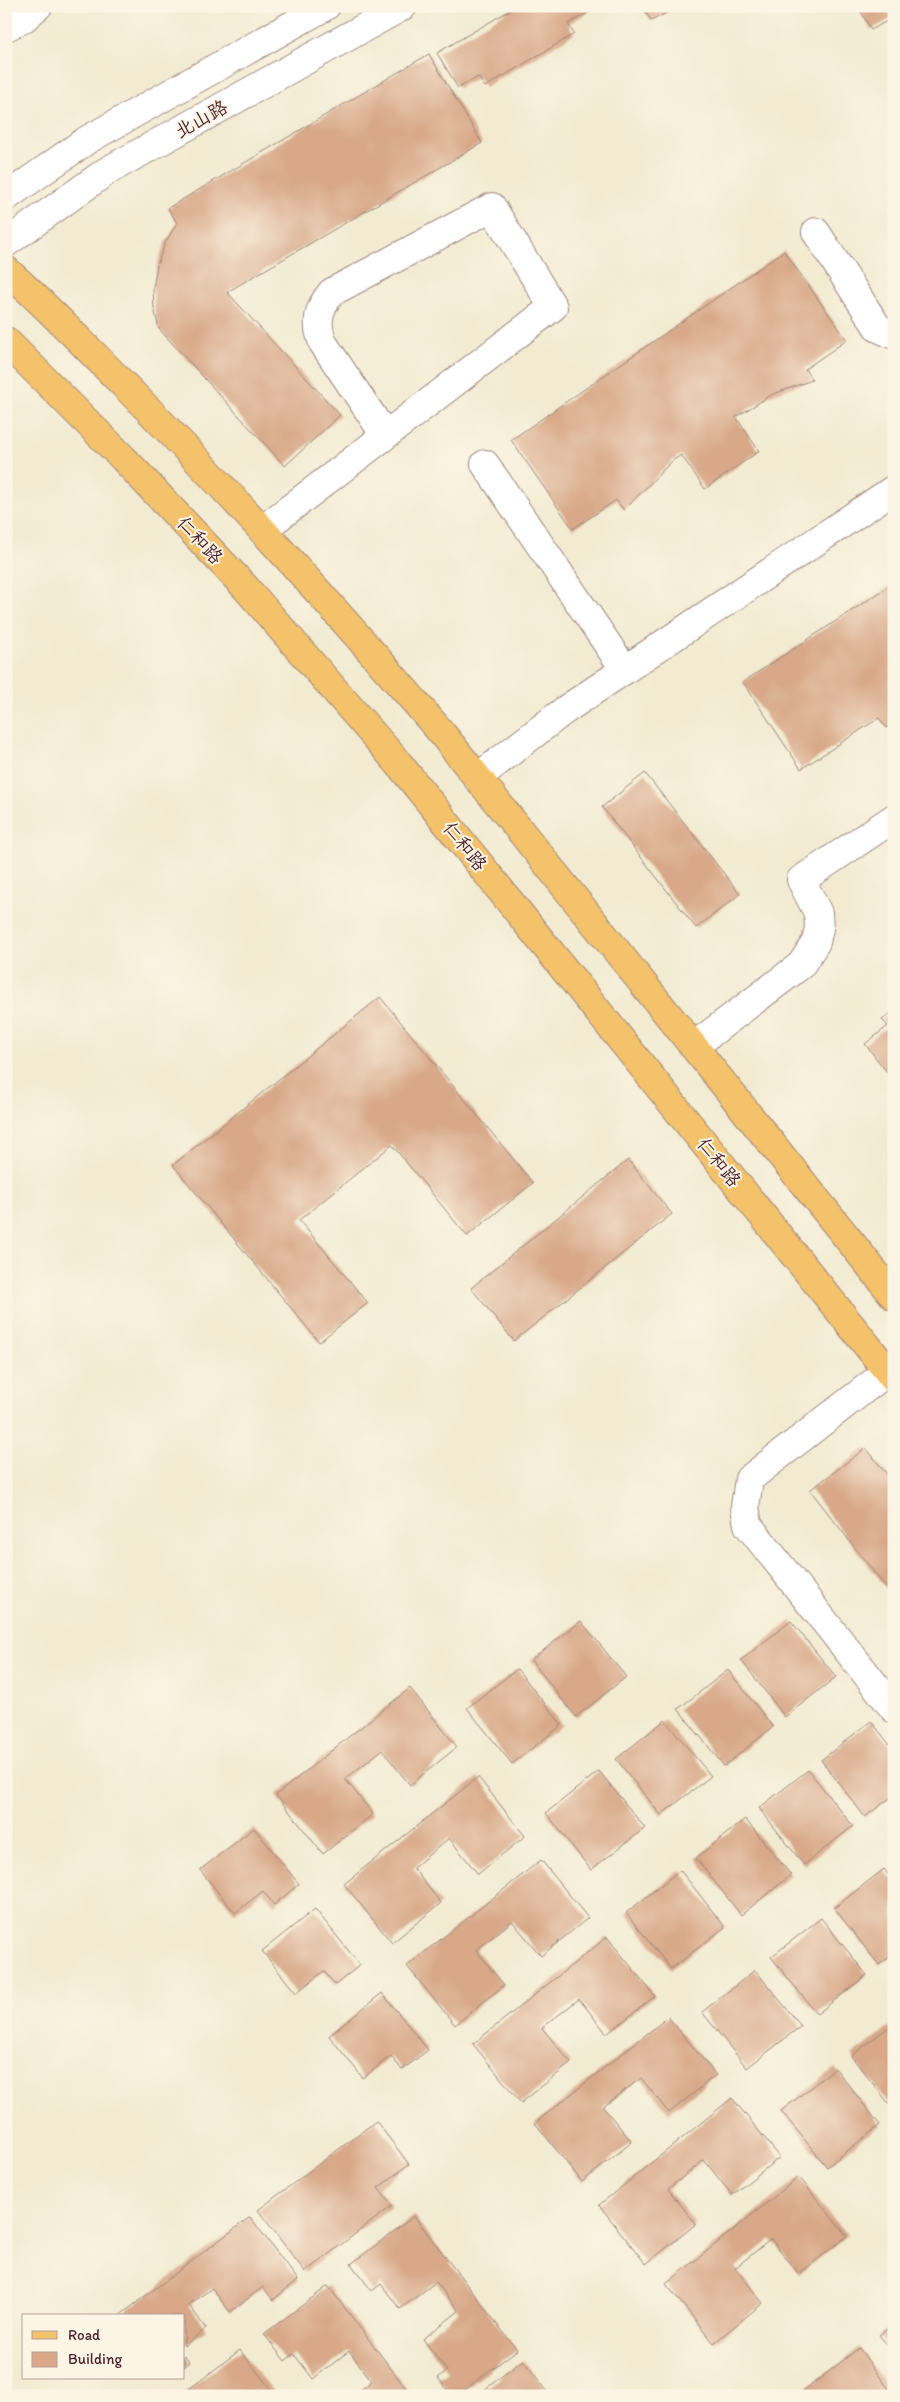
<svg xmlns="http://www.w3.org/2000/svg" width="900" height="2402" font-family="Itim,'LXGW WenKai TC',sans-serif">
  <rect width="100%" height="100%" fill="#fcf5e5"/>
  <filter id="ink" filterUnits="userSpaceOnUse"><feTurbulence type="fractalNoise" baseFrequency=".02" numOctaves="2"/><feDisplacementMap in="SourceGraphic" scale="10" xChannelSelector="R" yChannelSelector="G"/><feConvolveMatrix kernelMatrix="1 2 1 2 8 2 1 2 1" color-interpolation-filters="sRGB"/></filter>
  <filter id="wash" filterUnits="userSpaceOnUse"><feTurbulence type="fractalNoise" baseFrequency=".0096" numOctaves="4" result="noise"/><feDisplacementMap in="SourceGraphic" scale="20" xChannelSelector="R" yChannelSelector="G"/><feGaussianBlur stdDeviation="1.12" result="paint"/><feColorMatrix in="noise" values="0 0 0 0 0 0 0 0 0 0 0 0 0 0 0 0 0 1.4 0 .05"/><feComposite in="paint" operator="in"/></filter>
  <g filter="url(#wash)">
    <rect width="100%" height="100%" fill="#f2ebd2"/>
    <g id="blocks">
      <!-- building -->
      <g fill="#d8a888">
        <polygon points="517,6 586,6 589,12 568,24 574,34 485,87 478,77 458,88 437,53"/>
        <polygon points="642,6 670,6 672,10 651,21"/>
        <polygon points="858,6 894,6 894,17 871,30"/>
        <polygon points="429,54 482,143 227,292 340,415 285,466 159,329 154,308 153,288 157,265 165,243 177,223 168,208"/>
        <polygon points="784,251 847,340 805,369 812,380 771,395 736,417 759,451 705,489 681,455 671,462 624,510 616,500 573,529 511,440"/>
        <polygon points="894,583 894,724 887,728 879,718 801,769 743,682"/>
        <polygon points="645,773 740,894 696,928 602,807"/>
        <polygon points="380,997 533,1183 467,1236 392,1145 299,1220 368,1303 319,1342 173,1165"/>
        <polygon points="894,1011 894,1074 890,1076 865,1044 888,1026 882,1020"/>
        <polygon points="628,1160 672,1214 514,1341 471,1288"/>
        <polygon points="866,1448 894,1483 894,1598 810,1490"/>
        <polygon points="581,1621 626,1677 576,1717 531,1660"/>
        <polygon points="791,1621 836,1677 785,1717 741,1660"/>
        <polygon points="517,1669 562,1725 512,1764 467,1708"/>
        <polygon points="728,1670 773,1727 724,1766 678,1709"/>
        <polygon points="410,1688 457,1747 410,1785 382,1750 345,1779 373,1814 323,1854 276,1795"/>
        <polygon points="665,1720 711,1776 661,1815 616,1759"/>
        <polygon points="871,1721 894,1750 894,1795 865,1817 821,1760"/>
        <polygon points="808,1770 853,1826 804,1865 759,1808"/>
        <polygon points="599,1771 645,1828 591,1870 546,1813"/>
        <polygon points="478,1777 525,1836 478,1874 449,1838 413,1868 441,1903 392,1943 344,1884"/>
        <polygon points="745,1819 791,1875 741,1915 696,1858"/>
        <polygon points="254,1828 299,1884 274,1905 263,1891 235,1913 200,1870"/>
        <polygon points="541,1860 588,1918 541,1956 512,1921 476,1950 504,1985 455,2025 407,1966"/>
        <polygon points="884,1869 894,1882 894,1954 879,1965 834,1908"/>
        <polygon points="680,1870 725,1927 671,1969 626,1913"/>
        <polygon points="315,1909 360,1965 335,1985 324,1971 296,1993 262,1951"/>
        <polygon points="821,1918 867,1975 817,2014 771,1957"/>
        <polygon points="607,1937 655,1996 607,2034 579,1999 542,2028 571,2063 521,2103 473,2044"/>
        <polygon points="755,1970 801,2026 747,2068 702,2012"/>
        <polygon points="382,1993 428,2050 402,2070 391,2056 363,2078 329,2036"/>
        <polygon points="668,2017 716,2075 669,2113 641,2078 603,2107 632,2142 582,2182 535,2123"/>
        <polygon points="894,2023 894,2110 851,2056"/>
        <polygon points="835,2068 880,2125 827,2167 781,2111"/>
        <polygon points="732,2098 780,2157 732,2195 704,2160 668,2189 696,2224 646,2264 599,2205"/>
        <polygon points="376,2121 409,2164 378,2188 392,2206 305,2272 258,2210"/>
        <polygon points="799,2177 847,2236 799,2274 771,2239 735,2268 763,2303 714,2343 666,2284"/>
        <polygon points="414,2216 517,2350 456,2396 452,2396 438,2378 447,2371 423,2339 459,2311 436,2282 400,2309 381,2284 372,2291 351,2264"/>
        <polygon points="250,2217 298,2280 273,2300 263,2287 230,2312 212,2288 189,2305 206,2329 184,2346 184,2316 119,2316"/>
        <polygon points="328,2286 412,2396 353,2396 372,2381 349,2351 313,2379 294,2354 285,2361 264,2334"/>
        <polygon points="894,2324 894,2353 879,2335"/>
        <polygon points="859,2348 894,2396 797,2396"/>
        <polygon points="240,2350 276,2396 180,2396"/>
        <polygon points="184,2355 190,2362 184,2367"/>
        <polygon points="523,2360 551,2396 476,2396"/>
      </g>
    </g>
  </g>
  <g filter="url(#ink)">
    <use href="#blocks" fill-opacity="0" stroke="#9e857e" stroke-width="1"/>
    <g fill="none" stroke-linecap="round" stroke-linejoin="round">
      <defs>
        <g id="minor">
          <polyline points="6,27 23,19 38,6"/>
          <polyline points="6,197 87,140 326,6"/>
          <polyline points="816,232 878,328 894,335"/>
          <polyline points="6,243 107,171 403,6"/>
          <polyline points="485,464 625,670"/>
          <path d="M262 530 553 307 492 207 332 292C318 308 315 323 323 343L385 435"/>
          <polyline points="477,778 565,710 894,489"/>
          <polyline points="694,1046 801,965 816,942 819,928 818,913 801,880 894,818"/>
          <polyline points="888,1371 749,1479 745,1507 748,1525 894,1709"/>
        </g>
        <g id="major">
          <path d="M6 270C46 305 83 344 120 381 232 493 337 611 440 731L894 1296"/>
          <polyline points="6,341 123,458 246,588 399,764 894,1379"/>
        </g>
      </defs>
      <!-- minor casing -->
      <use href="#minor" stroke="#9e857e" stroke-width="30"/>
      <!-- major casing -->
      <use href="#major" stroke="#9e857e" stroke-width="30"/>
      <!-- minor -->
      <use href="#minor" stroke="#fff" stroke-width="28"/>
      <!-- major -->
      <use href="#major" stroke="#f3c26a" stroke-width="28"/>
    </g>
  </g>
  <g text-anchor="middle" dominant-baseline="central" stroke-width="4" stroke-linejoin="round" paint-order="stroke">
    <!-- street labels -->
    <g font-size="19" fill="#4a1f2b" stroke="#fcf5e5">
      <text transform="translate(201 119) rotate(-29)">北山路</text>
      <text transform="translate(200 540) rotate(47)">仁和路</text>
      <text transform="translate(465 846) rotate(51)">仁和路</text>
      <text transform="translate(719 1162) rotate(51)">仁和路</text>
    </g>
  </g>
  <!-- margin -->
  <rect width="900" height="2402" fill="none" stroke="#fcf5e5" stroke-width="25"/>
  <!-- legend -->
  <rect x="22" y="2314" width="162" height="65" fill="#fcf5e5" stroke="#b59f9b"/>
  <rect x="32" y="2331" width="25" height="8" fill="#f3c26a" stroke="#b59f9b"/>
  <text x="68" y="2340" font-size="15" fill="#4a1f2b">Road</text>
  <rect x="32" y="2352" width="25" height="15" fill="#d8a888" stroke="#b59f9b"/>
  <text x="68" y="2364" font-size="15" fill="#4a1f2b">Building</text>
</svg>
